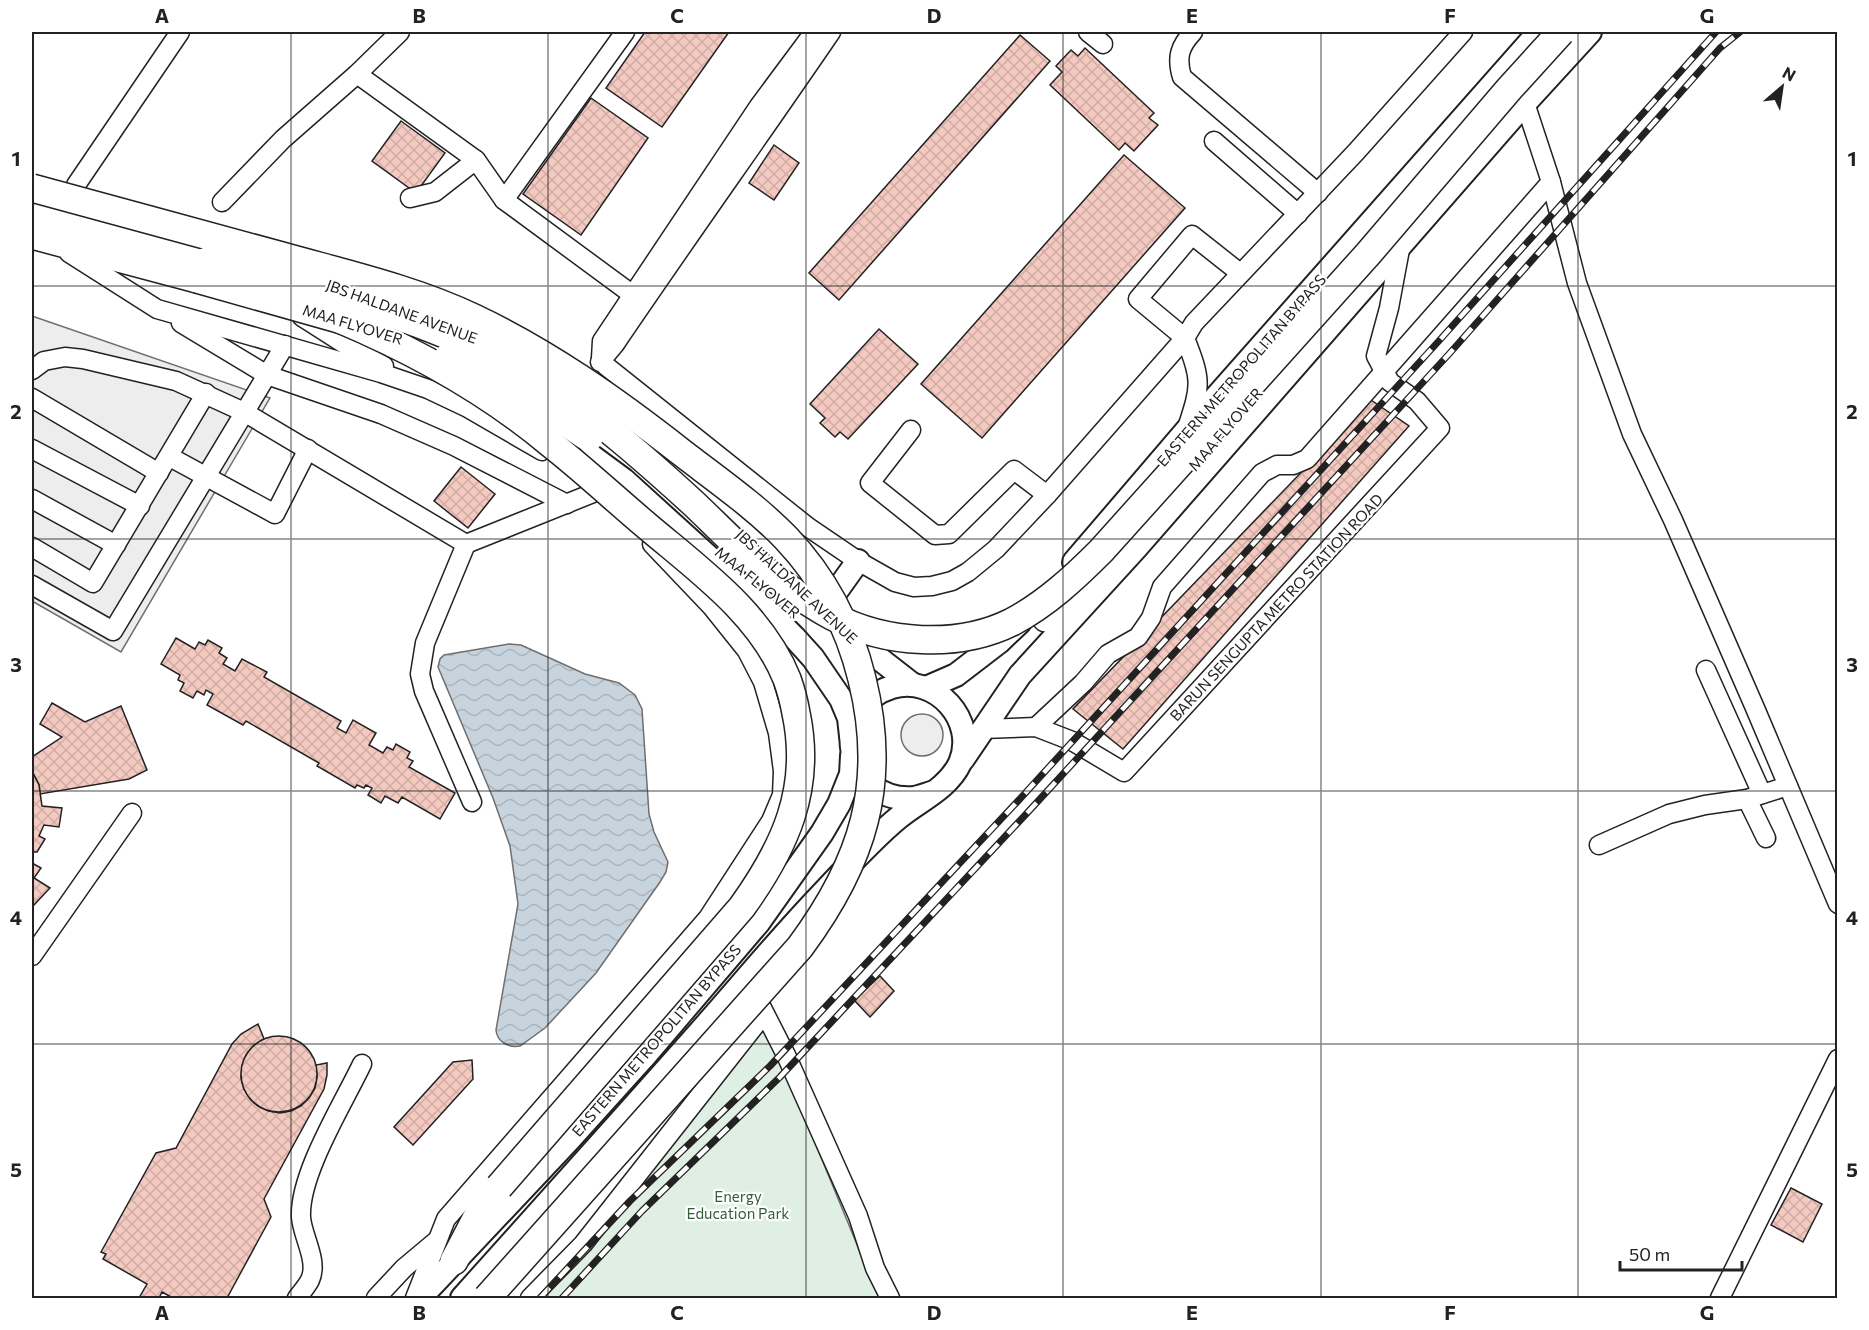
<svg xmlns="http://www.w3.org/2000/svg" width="1869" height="1330" font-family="Commissioner,sans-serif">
  <defs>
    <pattern id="water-waves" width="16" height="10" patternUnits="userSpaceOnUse" patternTransform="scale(1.5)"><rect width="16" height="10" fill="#c7d3dd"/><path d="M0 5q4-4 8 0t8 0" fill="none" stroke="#abb5bd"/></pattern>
    <pattern id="building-cross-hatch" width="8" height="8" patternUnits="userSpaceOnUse" patternTransform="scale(1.5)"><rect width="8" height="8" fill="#f3c9c0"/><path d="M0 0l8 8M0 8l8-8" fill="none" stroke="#d0aca5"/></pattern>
  </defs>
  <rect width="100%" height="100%" fill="#fff"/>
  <!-- green -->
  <polygon fill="#e0efe3" stroke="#6f6f6f" stroke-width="1.5" points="769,1031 879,1298 526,1298 757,1033"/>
  <!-- parking -->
  <g fill="#ededed" stroke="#6f6f6f" stroke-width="1.5">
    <polygon points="32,316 270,398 121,652 32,601"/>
    <circle cx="922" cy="735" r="21"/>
  </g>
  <!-- water -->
  <path fill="url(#water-waves)" stroke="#6f6f6f" stroke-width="1.5" d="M509 644 521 645 585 674 619 683 635 695 642 709 649 814 654 832 668 862 666 872 660 882 596 973 545 1028 520 1046C509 1048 497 1042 496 1030L518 904 510 846 493 798 438 667 440 659 444 655Z"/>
  <!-- building -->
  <g fill="url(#building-cross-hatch)" stroke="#222" stroke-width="1.5">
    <polygon points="645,32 729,32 662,127 606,88"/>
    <polygon points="1020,35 1050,61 839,300 809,273"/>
    <polygon points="1085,48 1154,113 1149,118 1158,125 1134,151 1125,143 1119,150 1050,85 1062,72 1056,66 1071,50 1078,56"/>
    <polygon points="591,98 648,138 581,235 523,194"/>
    <polygon points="401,121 445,153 416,193 372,161"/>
    <polygon points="774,145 799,163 774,200 749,183"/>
    <polygon points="1124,155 1185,208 982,438 921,384"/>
    <polygon points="879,329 918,364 848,439 840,432 835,437 820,423 825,418 810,404"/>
    <polygon points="1371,400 1409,426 1123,749 1073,709"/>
    <polygon points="461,467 495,494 468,528 434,501"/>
    <polygon points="176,638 195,649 199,642 205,645 208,640 222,648 219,653 227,658 223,664 235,671 242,659 267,672 264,677 341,721 337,728 346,733 353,720 376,733 369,745 383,753 387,747 393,750 396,744 410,752 407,758 413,761 409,767 455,793 440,819 402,797 398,803 385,796 381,803 368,795 372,788 366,785 364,788 357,785 355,788 317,766 319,763 246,721 243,725 207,705 213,694 206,690 204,695 197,691 193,698 180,691 184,683 178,680 180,675 161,664"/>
    <polygon points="52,703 85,722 121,706 147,770 129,779 40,794 39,785 32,771 32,757 62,737 40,724"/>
    <polygon points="32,771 39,785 42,806 62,808 59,827 44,825 39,836 45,839 37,852 32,852 32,854"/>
    <polygon points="32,863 41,868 34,878 50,888 32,907"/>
    <polygon points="880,976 894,991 870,1017 854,1000"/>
    <polygon points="258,1024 264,1039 254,1045 246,1055 242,1066 241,1078 244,1089 250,1099 258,1106 269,1111 280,1113 291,1111 301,1106 309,1098 315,1088 317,1077 316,1065 327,1063 327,1075 324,1089 264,1199 271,1217 227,1298 173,1298 162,1292 159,1298 139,1298 147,1284 103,1259 106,1254 101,1252 156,1153 176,1148 232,1044 241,1034"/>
    <circle cx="279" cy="1074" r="38"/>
    <polygon points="472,1060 473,1079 413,1145 394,1127 453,1062"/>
    <polygon points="1791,1188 1822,1204 1803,1242 1771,1225"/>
  </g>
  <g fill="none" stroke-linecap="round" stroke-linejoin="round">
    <defs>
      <g id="minor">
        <polyline points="814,32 759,106 602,341 601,358 606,366 808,527 858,561 895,582 914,587 932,586 952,581 968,572 996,549 1047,495 1185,338 1138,299 1192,235 1240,273"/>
        <polyline points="1088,32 1103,44"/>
        <path d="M1193 32C1180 46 1176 57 1182 77L1318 193"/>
        <polyline points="357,74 476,160 504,200 633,295"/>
        <polyline points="1525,103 1551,182 1577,283 1632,434 1673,520 1755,708 1838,904"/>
        <polyline points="1214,141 1298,214"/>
        <polyline points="76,185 180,32"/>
        <polyline points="410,198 435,192 476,160"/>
        <polyline points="504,200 625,32"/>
        <polyline points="222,202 283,139 357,74 400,32"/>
        <polyline points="69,253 157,309 381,373 428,389 466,407 542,451"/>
        <polyline points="302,317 349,347 384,366"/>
        <polyline points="181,323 267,375 381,414 454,446 567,504"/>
        <path d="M600 362 615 344C686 239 760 136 831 32"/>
        <polyline points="32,370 44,361 65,357 83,359 176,381 244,412 466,544"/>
        <polyline points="32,398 159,473"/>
        <path d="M1187 428C1201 385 1202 381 1185 338L1194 323 1356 152 1463 32"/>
        <polyline points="911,430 870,483 935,535 949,534 1014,470 1047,495"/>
        <polyline points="32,449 140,506"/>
        <polyline points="170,457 275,514 308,449"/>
        <polyline points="32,499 116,545"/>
        <polyline points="32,547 93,583 206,393"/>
        <polyline points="32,585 113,631 285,345"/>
        <polyline points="1706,670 1762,794"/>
        <polyline points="1036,727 1083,683 1108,654 1138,637 1151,618 1162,587 1262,473 1277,465 1293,465 1307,459 1551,182"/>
        <polyline points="982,729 1036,727 1072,741 1124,772 1440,428 1417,401 1390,382 1376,356 1389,308 1401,244"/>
        <polyline points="1747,799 1766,838"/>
        <polyline points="472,802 424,691 420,674 425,643 466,544 613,485"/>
        <polyline points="1599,845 1669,814 1705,805 1747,799 1788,786"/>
        <polyline points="32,956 132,813"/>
        <polyline points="760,1004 786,1055 858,1216 875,1268 890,1298"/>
        <path d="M297 1298C301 1293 307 1286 310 1280 319 1261 302 1236 301 1217 299 1174 343 1104 362 1064"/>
        <polyline points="376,1298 404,1268 435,1242"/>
        <polyline points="415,1298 446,1219 708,918 771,821 782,795 783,771 778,733 763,682 747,651 711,606 652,544"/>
        <polyline points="530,1298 583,1244 764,1014"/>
        <polyline points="1720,1298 1838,1059"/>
      </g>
      <g id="major">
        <polyline points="559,432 624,480 766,609 794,637 813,658 841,699 849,718 851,736"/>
        <polyline points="1074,562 1187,430 1539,32"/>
        <polyline points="823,610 858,561"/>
        <polyline points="845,632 913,685"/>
        <polyline points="926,688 956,675 999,642 1020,622"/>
        <polyline points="963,759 1020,675 1136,548 1525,103 1590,32"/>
        <polyline points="420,1298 569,1140 643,1058 759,922 822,833 839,804 851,774 852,756"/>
        <path d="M462 1298C540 1211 619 1123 697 1035 738 989 777 941 819 897 844 871 870 841 898 818 918 801 948 789 960 763 978 721 936 674 892 687 826 707 846 804 914 798 920 797 928 794 934 792"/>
      </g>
      <g id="highway">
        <polyline points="32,214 207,261"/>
        <polyline points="32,235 197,279"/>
        <polyline points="1046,618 1087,587 1123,544"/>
        <polyline points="454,1261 477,1217 499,1187"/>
      </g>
    </defs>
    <!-- minor casing -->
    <use href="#minor" stroke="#222" stroke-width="21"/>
    <!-- major casing -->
    <use href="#major" stroke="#222" stroke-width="26"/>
    <!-- highway casing -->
    <use href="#highway" stroke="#222" stroke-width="30"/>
    <!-- minor -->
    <use href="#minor" stroke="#fff" stroke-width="18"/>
    <!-- major -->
    <use href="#major" stroke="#fff" stroke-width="22"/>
    <!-- highway -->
    <use href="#highway" stroke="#fff" stroke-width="27"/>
    <defs>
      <g id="rail">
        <polyline points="540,1298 630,1201 770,1066 1017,802 1437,343 1716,32"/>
        <polyline points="562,1298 642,1211 780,1077 1028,812 1449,354 1720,48 1740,32"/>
      </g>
    </defs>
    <!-- rail casing -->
    <use href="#rail" stroke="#222" stroke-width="7"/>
    <!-- rail -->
    <use href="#rail" stroke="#fff" stroke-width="4.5" stroke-dasharray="14" stroke-linecap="butt"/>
    <defs>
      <g id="highway-bridge">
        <path d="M32 188C115 210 199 234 282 256 346 274 413 289 474 318 548 353 616 401 681 452 716 479 755 506 786 538 824 578 849 626 862 679 888 784 863 862 800 947L487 1298"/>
        <path d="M207 261C292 283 378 305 459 340 489 353 519 366 547 384 598 418 646 460 692 502 722 530 750 561 784 585 799 596 815 607 832 616 885 644 958 649 1012 622 1046 604 1074 578 1101 551L1368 254 1510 88 1561 32"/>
        <polyline points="197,279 353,323"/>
        <path d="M337 318C411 349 489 392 551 444 584 470 615 499 647 526 699 570 761 614 787 679 791 690 794 702 796 713 812 789 785 847 742 907L499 1187"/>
        <polyline points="448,357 520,392 589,438"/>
      </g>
    </defs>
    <!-- highway-bridge casing -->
    <use href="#highway-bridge" stroke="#222" stroke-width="30" stroke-linecap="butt"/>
    <!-- highway-bridge -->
    <use href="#highway-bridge" stroke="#fff" stroke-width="27"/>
  </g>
  <!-- grid -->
  <path fill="none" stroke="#222" stroke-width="1.5" stroke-opacity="0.55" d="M291 32V1298M548 32V1298M806 32V1298M1063 32V1298M1321 32V1298M1578 32V1298M32 286H1838M32 539H1838M32 791H1838M32 1044H1838"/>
  <g text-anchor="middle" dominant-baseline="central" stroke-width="4.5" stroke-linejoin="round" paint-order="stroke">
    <!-- street labels -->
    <g font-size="15" fill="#222" stroke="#fff">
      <text transform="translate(402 311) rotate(20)">JBS HALDANE AVENUE</text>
      <text transform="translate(353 324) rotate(17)">MAA FLYOVER</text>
      <text transform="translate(1241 370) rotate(-49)">EASTERN METROPOLITAN BYPASS</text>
      <text transform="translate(1225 429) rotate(-49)">MAA FLYOVER</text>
      <text transform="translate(758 582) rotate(39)">MAA FLYOVER</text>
      <text transform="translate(797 586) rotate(43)">JBS HALDANE AVENUE</text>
      <text transform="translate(1276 607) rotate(-47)">BARUN SENGUPTA METRO STATION ROAD</text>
      <text transform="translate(656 1040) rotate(-49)">EASTERN METROPOLITAN BYPASS</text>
    </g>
    <!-- park labels -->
    <g font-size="15" fill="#2f5e38" stroke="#fff">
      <text x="738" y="1196">Energy<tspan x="738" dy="17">Education Park</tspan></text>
    </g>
  </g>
  <!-- border -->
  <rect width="1869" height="1330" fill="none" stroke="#ffffff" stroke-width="66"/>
  <!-- north arrow -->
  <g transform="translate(1782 87) rotate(29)" stroke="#ffffff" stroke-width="4.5" paint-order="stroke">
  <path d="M0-4.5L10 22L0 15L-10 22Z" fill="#222222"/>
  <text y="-9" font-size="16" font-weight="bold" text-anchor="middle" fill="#222222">N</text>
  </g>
  <!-- scale -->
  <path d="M1620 1261v9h122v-9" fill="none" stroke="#222222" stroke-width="3"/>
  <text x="1629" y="1261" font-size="18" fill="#222222" stroke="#ffffff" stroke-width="4.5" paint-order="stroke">50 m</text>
  <rect x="33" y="33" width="1803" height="1264" fill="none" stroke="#222" stroke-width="2"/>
  <g font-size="20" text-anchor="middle" font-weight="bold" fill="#222">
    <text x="162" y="23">A</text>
    <text x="419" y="23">B</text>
    <text x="677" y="23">C</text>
    <text x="934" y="23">D</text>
    <text x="1192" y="23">E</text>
    <text x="1450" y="23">F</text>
    <text x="1707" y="23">G</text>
    <text x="16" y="166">1</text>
    <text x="1852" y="166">1</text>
    <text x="16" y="419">2</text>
    <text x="1852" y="419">2</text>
    <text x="16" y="672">3</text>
    <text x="1852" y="672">3</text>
    <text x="16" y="925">4</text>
    <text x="1852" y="925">4</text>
    <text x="16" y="1177">5</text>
    <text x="1852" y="1177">5</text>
    <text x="162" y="1320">A</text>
    <text x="419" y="1320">B</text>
    <text x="677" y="1320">C</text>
    <text x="934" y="1320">D</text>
    <text x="1192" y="1320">E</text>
    <text x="1450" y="1320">F</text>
    <text x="1707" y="1320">G</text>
  </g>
</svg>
